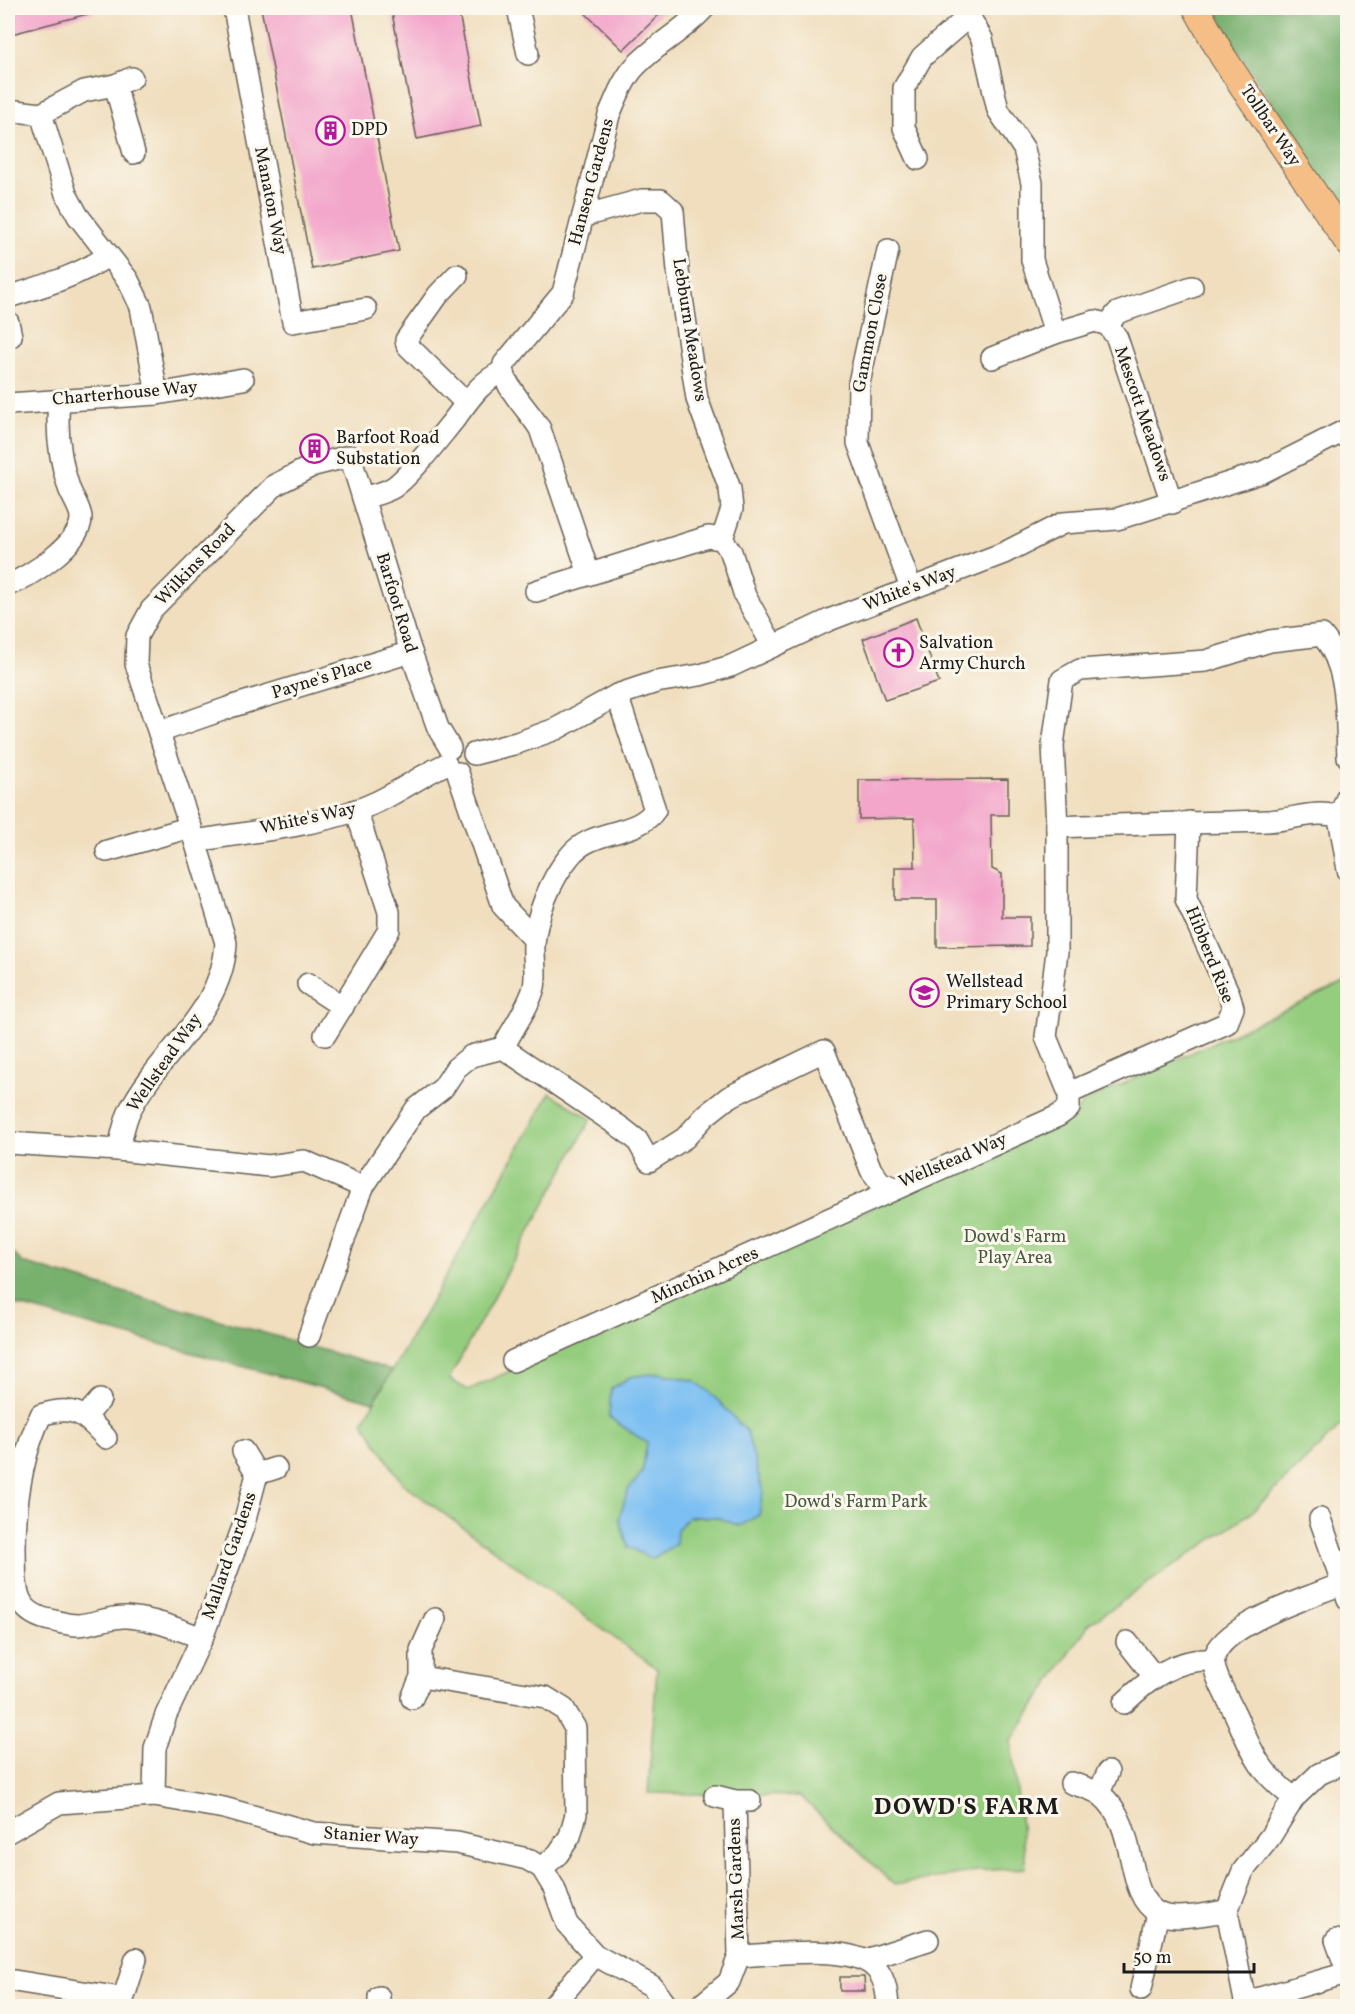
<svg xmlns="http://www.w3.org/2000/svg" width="1355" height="2014" font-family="Vollkorn,serif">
  <rect width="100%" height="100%" fill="#fbf7ec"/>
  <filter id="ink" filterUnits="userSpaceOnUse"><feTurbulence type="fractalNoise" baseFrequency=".0167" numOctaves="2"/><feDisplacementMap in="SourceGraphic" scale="12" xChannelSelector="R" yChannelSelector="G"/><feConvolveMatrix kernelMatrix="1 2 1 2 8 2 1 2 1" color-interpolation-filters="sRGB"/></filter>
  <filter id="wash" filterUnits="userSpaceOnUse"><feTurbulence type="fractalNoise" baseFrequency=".008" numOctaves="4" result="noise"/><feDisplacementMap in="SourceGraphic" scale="24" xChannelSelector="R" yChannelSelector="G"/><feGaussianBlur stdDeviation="1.35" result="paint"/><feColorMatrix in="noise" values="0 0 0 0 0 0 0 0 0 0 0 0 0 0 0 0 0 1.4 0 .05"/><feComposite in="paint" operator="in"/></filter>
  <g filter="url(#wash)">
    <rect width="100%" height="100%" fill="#f0debe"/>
    <!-- green -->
    <polygon fill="#95cd7f" stroke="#58744e" stroke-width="1.5" points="1347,982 1347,1420 1252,1512 1089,1624 1011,1741 1026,1868 977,1871 894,1885 800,1796 648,1793 657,1669 402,1483 363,1422 550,1093 591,1119 449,1379 468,1390 1074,1117 1083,1102"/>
    <!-- forest -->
    <g fill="#78b06e" stroke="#4a6645" stroke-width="1.5">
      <polygon points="1215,8 1347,8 1347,220 1235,46"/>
      <polygon points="8,1248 23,1263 392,1370 374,1402 8,1303"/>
    </g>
    <!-- water -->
    <polygon fill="#7bbff2" stroke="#4c6e87" stroke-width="1.5" points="660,1373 695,1381 712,1394 747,1432 763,1492 759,1515 740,1526 716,1517 688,1517 677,1530 676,1544 652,1559 628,1547 619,1518 628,1490 642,1473 647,1443 609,1417 611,1389 630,1377"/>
    <g id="blocks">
      <!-- building -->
      <g fill="#f3a5ca">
        <polygon points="8,8 94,8 95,12 8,35"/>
        <polygon points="261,8 352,8 399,251 312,269"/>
        <polygon points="391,8 458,8 481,126 417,139"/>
        <polygon points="580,8 666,8 623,50"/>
        <polygon points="916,618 939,682 885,700 863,639"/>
        <polygon points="1008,779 1008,815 991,815 992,869 1002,874 1002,917 1030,917 1030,946 937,947 937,900 895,900 895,867 915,867 914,818 859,819 859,780"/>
        <polygon points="840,1977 864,1977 865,1991 840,1991"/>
      </g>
    </g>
  </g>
  <g filter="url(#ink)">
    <use href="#blocks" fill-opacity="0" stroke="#666055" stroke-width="1.5"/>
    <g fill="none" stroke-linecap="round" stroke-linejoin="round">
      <defs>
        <g id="minor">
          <polyline points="234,8 293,322 366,309"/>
          <polyline points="518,8 528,54"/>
          <polyline points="115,85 134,153"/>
          <polyline points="8,110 41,114 84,91 115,85 132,78"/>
          <polyline points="41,114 66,194 78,216 128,280 141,307 157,394"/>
          <polyline points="918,159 904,128 904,88 922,57 969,16 982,39 998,110 1024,149 1032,183 1032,260 1055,333"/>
          <polyline points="583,216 642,200 661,200 673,211 678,271 697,399 730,489 732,509 722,539"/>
          <polyline points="888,250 859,383 858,443 911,588"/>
          <polyline points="457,275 438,295 406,340 407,345 465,402"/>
          <path d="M8 297C43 286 76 277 108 256"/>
          <polyline points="8,322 11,336"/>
          <polyline points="1108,325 1117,313 1192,287"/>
          <polyline points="992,358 1055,333 1095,321 1108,325 1117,338 1172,503"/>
          <polyline points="8,404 157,394 243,379"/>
          <path d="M363 498C373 495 385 493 394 487 411 475 439 438 453 421 467 403 480 381 502 372"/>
          <path d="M589 574 540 429C530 411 499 383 504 364L563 293 609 115C616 99 622 82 633 69 654 45 683 32 704 8"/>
          <path d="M8 585C29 577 81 544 81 518 81 509 72 497 69 488 59 458 56 432 59 401"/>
          <polyline points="536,591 708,537 722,539 731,552 745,596 773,646"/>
          <polyline points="233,706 411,652"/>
          <polyline points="159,732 228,708"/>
          <polyline points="474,754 517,743 556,729 617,695 656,682 700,675 731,666 829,620 1004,553 1063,523 1117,519 1263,472 1348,429"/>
          <polyline points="458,773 503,906 534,939"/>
          <polyline points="1339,817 1348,795"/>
          <path d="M1057 827 1053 745 1062 680 1080 670 1206 661 1270 641 1322 635C1350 668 1346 716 1348 757"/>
          <path d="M195 841C247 832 308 827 357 810 390 799 416 778 446 764"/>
          <polyline points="107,851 191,827"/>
          <polyline points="308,984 343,1007"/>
          <polyline points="325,1035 389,930 389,912 356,810"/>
          <path d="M503 1048C511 1031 530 1005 534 987 537 974 533 958 534 945 536 916 550 880 569 857 592 827 636 838 655 810L617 695"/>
          <polyline points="1069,1093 1227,1023 1233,1008 1229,994 1186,899 1189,822"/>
          <polyline points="8,1143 118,1150"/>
          <path d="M363 1187 304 1161 269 1166 118 1150C122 1138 124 1122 130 1110 159 1053 223 1012 226 943L195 841 136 664 137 636 151 610 275 485 314 465 350 456 411 652 438 728 450 748"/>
          <polyline points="309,1336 363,1187 398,1135 416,1109 443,1088 456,1068 471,1056 503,1048 623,1129 637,1140 649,1161 685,1138 706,1115 729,1097 824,1051 871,1170 881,1183 895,1188"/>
          <path d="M513 1361 1058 1116 1069 1108V1093L1046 1037 1057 952V827C1127 824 1197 823 1267 821 1293 820 1314 809 1339 817L1348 870"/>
          <polyline points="86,1416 100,1400"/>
          <path d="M106 1438C84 1414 74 1404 41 1415 22 1455 15 1504 15 1548 16 1586 11 1614 55 1621 62 1623 70 1625 78 1625 94 1624 111 1616 127 1617 154 1619 178 1629 202 1638"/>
          <polyline points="243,1451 257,1474"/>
          <polyline points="1320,1519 1348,1599"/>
          <polyline points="1127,1642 1153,1675"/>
          <polyline points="421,1677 545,1697 564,1709 575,1728 576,1814 570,1836 558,1854 542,1868"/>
          <polyline points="412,1698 421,1677 421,1650 435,1619"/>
          <path d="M1124 1703C1149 1679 1177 1657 1214 1660"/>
          <path d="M1071 1783C1080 1786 1093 1789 1101 1795 1140 1826 1123 1894 1158 1913 1175 1922 1208 1913 1227 1911"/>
          <polyline points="1099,1793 1108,1772"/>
          <polyline points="154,1796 155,1748 166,1715 202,1638 243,1527 257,1474 276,1468"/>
          <polyline points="715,1796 735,1801 750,1801"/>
          <path d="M1294 1798C1260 1773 1253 1754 1237 1718 1231 1704 1211 1672 1214 1658 1222 1624 1311 1597 1341 1584"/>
          <polyline points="8,1832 59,1803 154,1796 224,1808 314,1833 457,1843 527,1859 542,1868 554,1888 567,1924 595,1955 652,1986 667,2006"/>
          <polyline points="1336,1940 1348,1974"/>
          <path d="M739 1956C772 1955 857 1942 878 1971 886 1982 887 1994 888 2006"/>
          <polyline points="866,1960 928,1940"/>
          <polyline points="8,1980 121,1998"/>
          <polyline points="1141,1989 1158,1913"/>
          <polyline points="1246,2002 1347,1973"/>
          <polyline points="121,2006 136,1959"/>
          <polyline points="379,2006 379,1997"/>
          <polyline points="553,2006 595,1955"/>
          <polyline points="700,2006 729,1982 739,1956 735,1801"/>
          <polyline points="1246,2006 1227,1911 1243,1871 1270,1837 1294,1798 1319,1774 1348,1761"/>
        </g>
        <polyline id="major" points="1196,8 1223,57 1348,243"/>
      </defs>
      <!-- minor casing -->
      <use href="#minor" stroke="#666055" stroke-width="24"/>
      <!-- major casing -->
      <use href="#major" stroke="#666055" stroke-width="28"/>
      <!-- minor -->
      <use href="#minor" stroke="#fff" stroke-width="21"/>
      <!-- major -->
      <use href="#major" stroke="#f6be87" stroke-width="26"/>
    </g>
  </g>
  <!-- icons -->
  <defs>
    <symbol id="building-ring" viewBox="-11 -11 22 22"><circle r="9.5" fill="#fbf7ec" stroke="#b5179e" stroke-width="1.5"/><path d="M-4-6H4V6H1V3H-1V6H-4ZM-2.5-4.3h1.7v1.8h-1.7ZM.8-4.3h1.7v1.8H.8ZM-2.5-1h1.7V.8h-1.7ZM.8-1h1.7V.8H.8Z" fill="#b5179e"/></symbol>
    <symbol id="church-ring" viewBox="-11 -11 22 22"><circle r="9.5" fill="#fbf7ec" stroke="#b5179e" stroke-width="1.5"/><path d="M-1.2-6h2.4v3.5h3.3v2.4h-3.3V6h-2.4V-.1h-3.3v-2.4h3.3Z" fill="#b5179e"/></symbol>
    <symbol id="school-ring" viewBox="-11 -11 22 22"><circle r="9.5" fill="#fbf7ec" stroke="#b5179e" stroke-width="1.5"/><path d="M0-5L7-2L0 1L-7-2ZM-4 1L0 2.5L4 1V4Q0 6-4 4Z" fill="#b5179e"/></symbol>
  </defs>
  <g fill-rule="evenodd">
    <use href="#building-ring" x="314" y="114" width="33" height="33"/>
    <use href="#building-ring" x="298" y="432" width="33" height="33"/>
    <use href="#church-ring" x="882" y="636" width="33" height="33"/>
    <use href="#school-ring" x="908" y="976" width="33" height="33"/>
  </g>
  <g text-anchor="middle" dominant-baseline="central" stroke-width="6" stroke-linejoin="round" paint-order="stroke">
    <!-- street labels -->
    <g font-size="18" fill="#1c1c1c" stroke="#fbf7ec">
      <text transform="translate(1270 126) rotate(56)">Tollbar Way</text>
      <text transform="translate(592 182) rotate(-75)">Hansen Gardens</text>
      <text transform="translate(270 201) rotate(79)">Manaton Way</text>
      <text transform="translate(689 330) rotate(81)">Lebburn Meadows</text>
      <text transform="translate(871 333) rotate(-79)">Gammon Close</text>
      <text transform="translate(125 394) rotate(-5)">Charterhouse Way</text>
      <text transform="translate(1142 414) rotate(71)">Mescott Meadows</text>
      <text transform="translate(196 565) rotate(-46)">Wilkins Road</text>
      <text transform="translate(910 589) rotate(-21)">White's Way</text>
      <text transform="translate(396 603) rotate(73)">Barfoot Road</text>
      <text transform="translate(322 679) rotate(-17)">Payne's Place</text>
      <text transform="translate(308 819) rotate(-12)">White's Way</text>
      <text transform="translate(1209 955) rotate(68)">Hibberd Rise</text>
      <text transform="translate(165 1063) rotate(-55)">Wellstead Way</text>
      <text transform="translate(953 1161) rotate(-23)">Wellstead Way</text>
      <text transform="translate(705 1276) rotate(-24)">Minchin Acres</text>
      <text transform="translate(230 1556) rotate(-71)">Mallard Gardens</text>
      <text transform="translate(371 1837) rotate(4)">Stanier Way</text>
      <text transform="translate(737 1879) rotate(-92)">Marsh Gardens</text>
    </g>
    <!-- poi labels -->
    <g font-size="18" fill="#1c1c1c" stroke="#fbf7ec" text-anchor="start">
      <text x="351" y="130">DPD</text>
      <text x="336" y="438">Barfoot Road<tspan x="336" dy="21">Substation</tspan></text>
      <text x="919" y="643">Salvation<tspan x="919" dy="21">Army Church</tspan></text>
      <text x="946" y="982">Wellstead<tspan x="946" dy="21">Primary School</tspan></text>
    </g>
    <!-- park labels -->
    <g font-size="18" fill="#465a3f" stroke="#fbf7ec">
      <text x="1015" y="1237">Dowd's Farm<tspan x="1015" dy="21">Play Area</tspan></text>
      <text x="856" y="1502">Dowd's Farm Park</text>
    </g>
    <!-- district labels -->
    <g font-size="24" font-weight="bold" letter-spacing="1.5" fill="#1c1c1c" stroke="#fbf7ec">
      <text x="967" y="1808">DOWD'S FARM</text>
    </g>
  </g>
  <!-- margin -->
  <rect width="1355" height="2014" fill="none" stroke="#fbf7ec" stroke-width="30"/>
  <!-- scale -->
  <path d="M1124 1963v9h130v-9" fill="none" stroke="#1c1c1c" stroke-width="3"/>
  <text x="1133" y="1963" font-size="18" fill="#1c1c1c" stroke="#fbf7ec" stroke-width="4.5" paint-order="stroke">50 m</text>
</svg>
